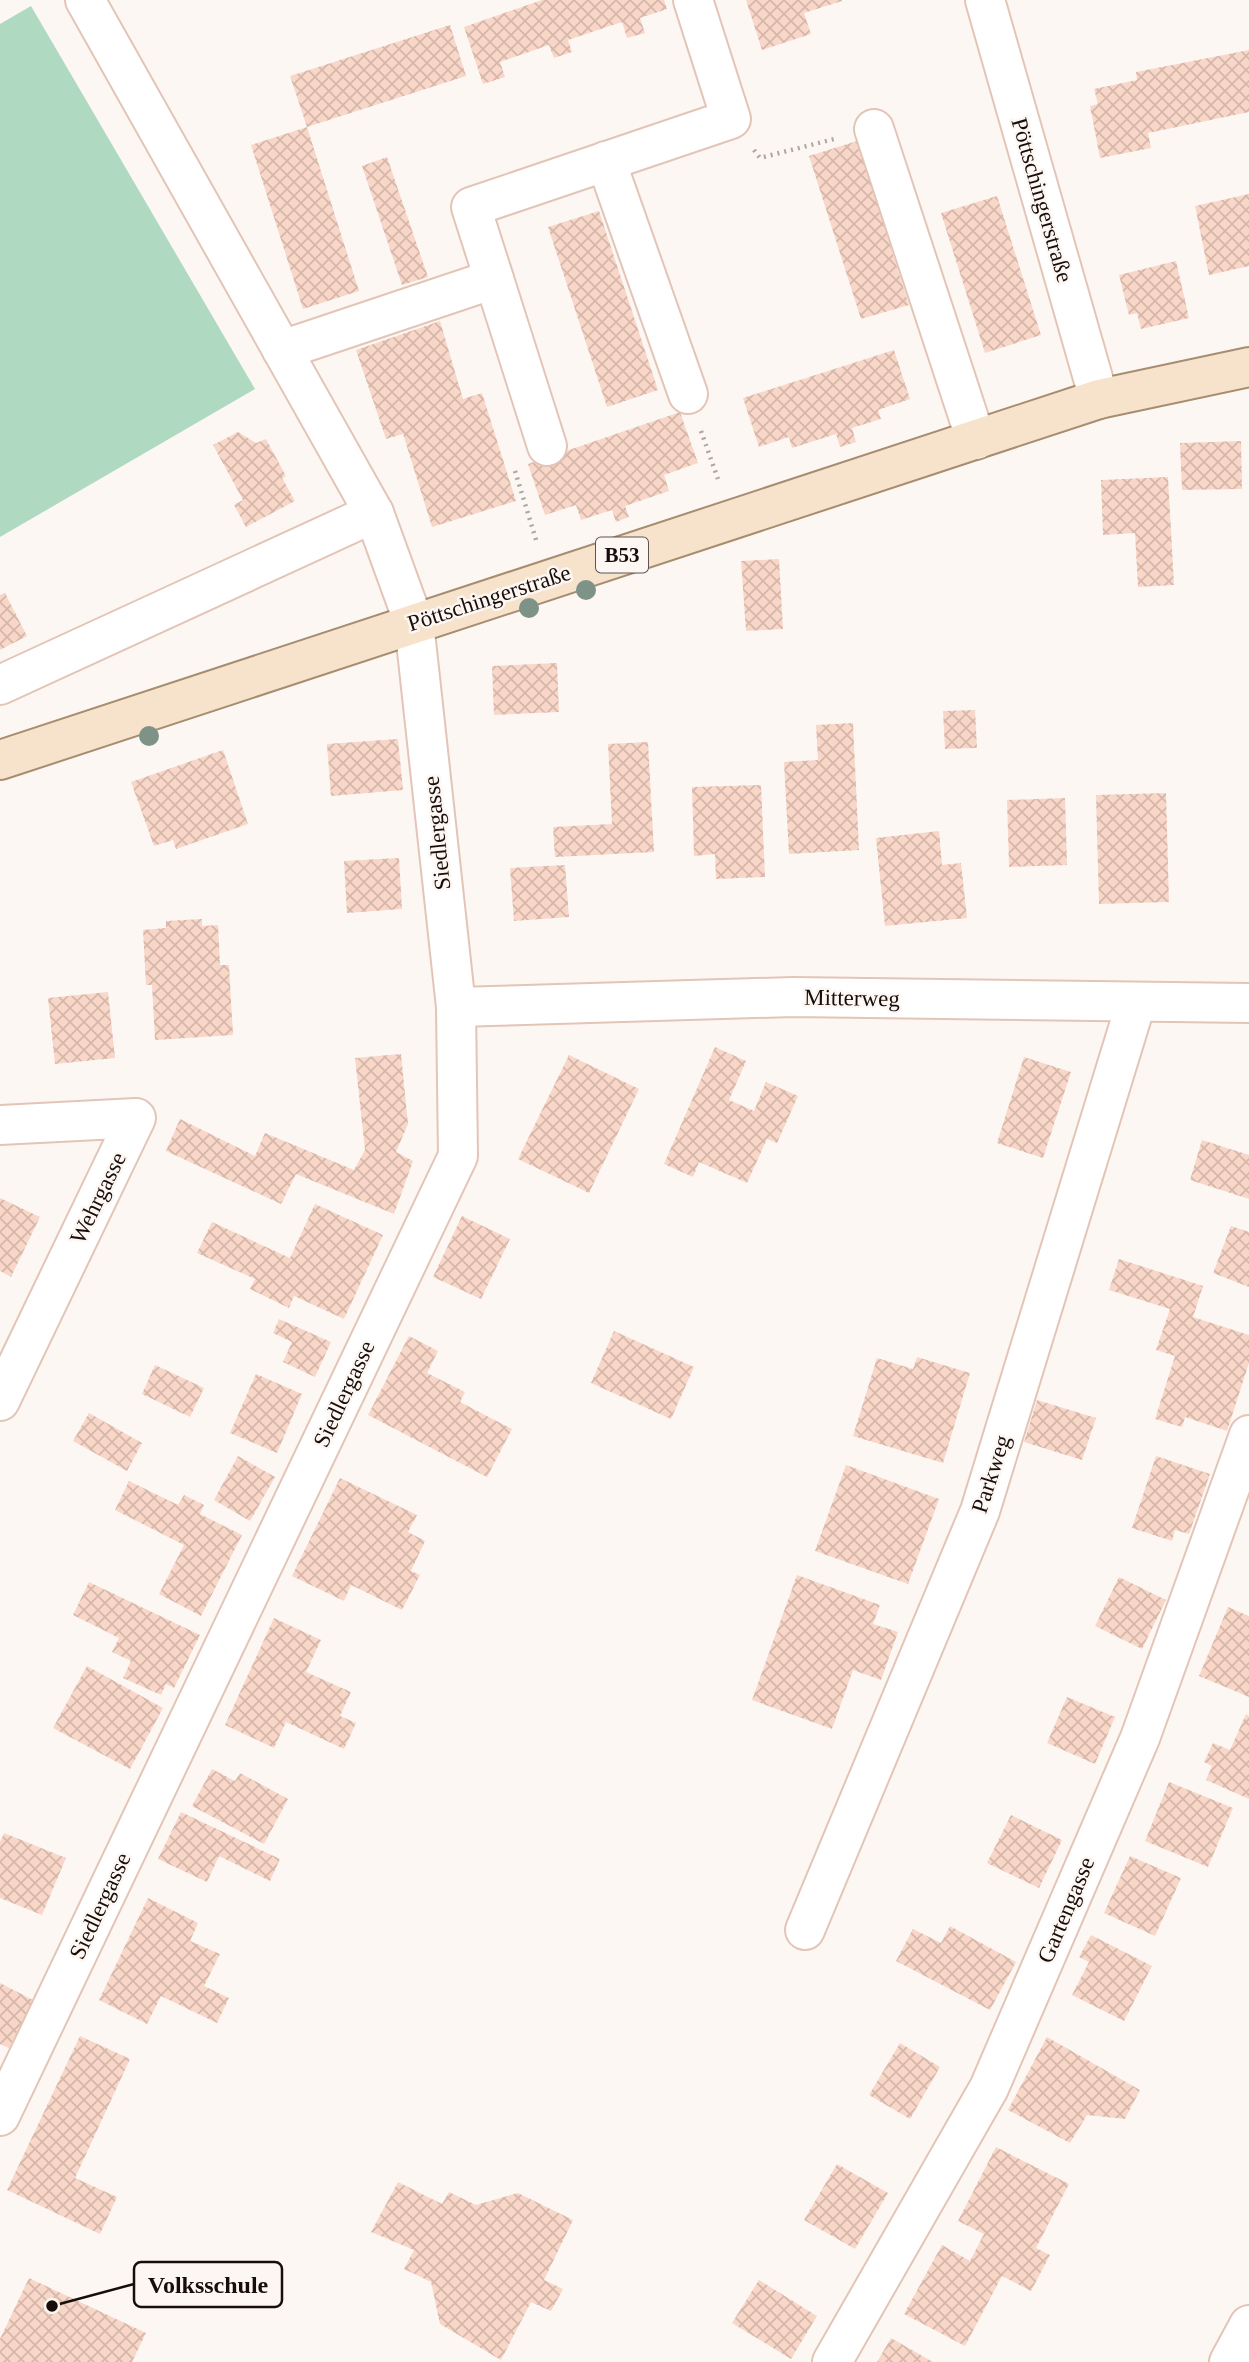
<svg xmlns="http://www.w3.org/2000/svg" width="1249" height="2362" font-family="Georgia,serif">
  <defs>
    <pattern id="building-cross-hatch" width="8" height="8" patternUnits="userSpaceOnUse" patternTransform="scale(1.75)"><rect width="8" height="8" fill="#f9d7c8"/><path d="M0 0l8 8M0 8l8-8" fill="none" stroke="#d5b7aa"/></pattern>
  </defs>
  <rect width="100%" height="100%" fill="#fdf7f4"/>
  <!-- grass -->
  <polygon fill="#b0d9c1" points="31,6 255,389 0,537 0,24"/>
  <!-- building -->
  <g fill="url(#building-cross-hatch)">
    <polygon points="542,0 664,0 667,9 640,18 645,33 627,38 622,22 568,40 572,52 554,58 549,45 500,62 505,77 483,84 464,27"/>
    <polygon points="746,0 842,0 842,1 804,13 811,34 762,50"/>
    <polygon points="450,25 466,76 307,127 290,76"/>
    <polygon points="1249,50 1249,112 1148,133 1151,148 1100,158 1090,106 1098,104 1094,89 1137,80 1136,72"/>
    <polygon points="307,127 359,291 303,309 251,145"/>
    <polygon points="857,141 909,305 861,319 809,156"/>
    <polygon points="387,157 428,277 402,285 362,166"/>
    <polygon points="1249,194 1249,266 1209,275 1195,206"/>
    <polygon points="997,196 1041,335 985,353 941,213"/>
    <polygon points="599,211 658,390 607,407 548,227"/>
    <polygon points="1176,261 1189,318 1141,329 1137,313 1129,315 1119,275"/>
    <polygon points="440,321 463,399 482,393 516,501 432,527 403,434 386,439 356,350"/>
    <polygon points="894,350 910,399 878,410 881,419 852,428 856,442 840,447 836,434 792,448 789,437 759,447 743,398"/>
    <polygon points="680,412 698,463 664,475 669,491 625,506 629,517 616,522 612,510 581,520 576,505 545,515 528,464"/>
    <polygon points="238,432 256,443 266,439 286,476 282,478 295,501 246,527 234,505 243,500 213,445"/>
    <polygon points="1241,441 1242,489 1182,490 1180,443"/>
    <polygon points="1168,477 1174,585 1138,587 1135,533 1103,535 1101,480"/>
    <polygon points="779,559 783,629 746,631 741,561"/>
    <polygon points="5,593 27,636 0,650 0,595"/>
    <polygon points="557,663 559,712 494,715 492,666"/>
    <polygon points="975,710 977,748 945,749 943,711"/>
    <polygon points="853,723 859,850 789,854 784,762 818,760 816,725"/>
    <polygon points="398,739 403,790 331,796 327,744"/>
    <polygon points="648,742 654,852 555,857 553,827 612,824 608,744"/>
    <polygon points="223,750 248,824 176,849 173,840 154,846 131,782"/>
    <polygon points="761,785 765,877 716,879 715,854 694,856 692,787"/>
    <polygon points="1166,793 1169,902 1099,904 1096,795"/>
    <polygon points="1065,798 1067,865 1009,867 1007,800"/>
    <polygon points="939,831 942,865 961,863 967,918 885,926 876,838"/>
    <polygon points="399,858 402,909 347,913 344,861"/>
    <polygon points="565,865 569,917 514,921 510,868"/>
    <polygon points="202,919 202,926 218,925 220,965 229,965 233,1035 155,1040 152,985 146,985 143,930 166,928 166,921"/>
    <polygon points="108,992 115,1058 55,1064 48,998"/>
    <polygon points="715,1047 746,1061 729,1100 754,1111 766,1082 798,1096 777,1143 767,1139 747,1183 699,1162 693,1177 664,1164"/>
    <polygon points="401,1054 408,1124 396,1152 413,1161 394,1214 296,1174 281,1204 166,1151 180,1119 255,1156 265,1133 354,1170 365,1150 355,1058"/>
    <polygon points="569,1055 639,1089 589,1193 518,1159"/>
    <polygon points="1024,1057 1071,1072 1043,1158 997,1143"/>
    <polygon points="1202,1140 1249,1155 1249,1199 1190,1180"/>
    <polygon points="0,1198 40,1217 11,1277 0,1271"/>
    <polygon points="315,1204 383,1235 344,1319 294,1296 289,1308 250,1289 255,1279 197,1253 212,1222 290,1258"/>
    <polygon points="462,1216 510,1239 481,1299 433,1277"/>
    <polygon points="1231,1226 1249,1232 1249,1287 1213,1273"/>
    <polygon points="1119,1259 1203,1286 1193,1317 1249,1335 1249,1363 1227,1431 1185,1417 1182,1427 1155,1419 1175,1356 1156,1350 1170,1309 1109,1290"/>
    <polygon points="279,1319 331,1342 315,1377 283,1362 292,1342 273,1333"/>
    <polygon points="614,1331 694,1367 671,1419 591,1383"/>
    <polygon points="409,1336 438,1351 427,1373 465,1392 460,1402 512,1429 487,1477 368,1415"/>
    <polygon points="917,1357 970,1373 943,1463 853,1436 877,1358 913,1369"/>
    <polygon points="155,1365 204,1388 190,1417 142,1394"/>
    <polygon points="256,1374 302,1394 277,1453 230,1433"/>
    <polygon points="1037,1400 1096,1418 1082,1460 1024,1442"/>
    <polygon points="89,1413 142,1443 127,1471 73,1441"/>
    <polygon points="238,1456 275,1477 250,1521 214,1500"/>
    <polygon points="1156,1456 1210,1474 1189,1534 1175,1530 1172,1541 1132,1528"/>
    <polygon points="846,1465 939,1499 908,1584 815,1551"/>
    <polygon points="340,1478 417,1515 408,1532 425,1541 411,1571 420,1575 402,1610 351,1585 344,1601 292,1576"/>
    <polygon points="129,1481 178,1505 184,1495 204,1505 200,1514 242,1535 201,1616 159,1594 184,1545 115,1510"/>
    <polygon points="797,1575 880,1605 873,1624 898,1632 881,1680 853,1670 832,1729 752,1700"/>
    <polygon points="1119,1577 1166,1600 1142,1649 1095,1626"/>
    <polygon points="89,1582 200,1635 174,1688 166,1684 161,1695 123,1678 131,1661 112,1652 119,1638 73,1615"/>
    <polygon points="1228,1607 1249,1616 1249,1697 1199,1676"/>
    <polygon points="274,1618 321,1640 306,1672 351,1692 340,1716 356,1723 344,1749 286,1722 274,1748 225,1725"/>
    <polygon points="87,1666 163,1708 130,1769 53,1728"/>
    <polygon points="1067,1697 1115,1717 1095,1764 1047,1743"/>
    <polygon points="1246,1714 1249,1716 1249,1799 1206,1780 1212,1766 1204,1762 1213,1743 1230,1750"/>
    <polygon points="212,1769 235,1781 240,1773 288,1799 264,1844 192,1806"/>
    <polygon points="1169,1782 1233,1808 1208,1867 1145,1841"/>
    <polygon points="181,1812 280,1859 270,1881 219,1856 207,1882 158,1859"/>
    <polygon points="1011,1815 1062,1840 1039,1888 987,1863"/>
    <polygon points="4,1833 66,1858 42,1915 0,1898 0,1842"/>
    <polygon points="1130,1856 1181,1878 1155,1936 1104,1913"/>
    <polygon points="148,1898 198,1923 190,1941 220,1954 204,1986 229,1998 217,2023 161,1996 147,2024 99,2000"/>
    <polygon points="950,1926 1016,1962 990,2010 896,1961 913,1929 941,1943"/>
    <polygon points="1091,1935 1152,1966 1124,2021 1072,1995 1089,1962 1079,1957"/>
    <polygon points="0,1983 33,2000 9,2048 0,2044"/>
    <polygon points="80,2036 130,2059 75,2178 117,2197 100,2234 7,2190"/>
    <polygon points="1047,2037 1140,2090 1125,2119 1087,2115 1070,2143 1008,2110"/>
    <polygon points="900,2043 940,2067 910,2119 869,2095"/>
    <polygon points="996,2147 1069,2184 1036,2248 1050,2255 1031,2291 1002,2276 965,2346 904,2314 942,2245 970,2261 984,2234 958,2221"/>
    <polygon points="837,2164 888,2193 855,2249 804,2220"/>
    <polygon points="398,2182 442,2204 449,2192 476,2205 518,2193 573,2220 544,2280 563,2289 551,2311 531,2302 501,2360 440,2324 431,2282 404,2269 414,2250 371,2232"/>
    <polygon points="29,2278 146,2333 132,2362 0,2362 0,2339"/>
    <polygon points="759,2280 817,2316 791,2359 732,2323"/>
    <polygon points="891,2338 933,2362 877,2362"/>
  </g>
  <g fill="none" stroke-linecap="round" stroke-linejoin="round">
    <defs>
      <g id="minor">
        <polyline points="985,0 1099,399"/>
        <polyline points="874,129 976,440"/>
        <polyline points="606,161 688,394"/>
        <polyline points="494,279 547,446"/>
        <polyline points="282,350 494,279 471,207 731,119 693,0"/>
        <polyline points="0,685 374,513"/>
        <polyline points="456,1007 793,997 1249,1003"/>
        <polyline points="0,1125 136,1118 0,1401"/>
        <polyline points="805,1930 980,1511 1136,1003"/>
        <polyline points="0,2116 458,1156 456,1007 414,623 374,513 85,0"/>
        <polyline points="832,2362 989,2088 1140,1738 1249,1435"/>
        <polyline points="1229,2362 1249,2325"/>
      </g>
      <polyline id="major" points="0,760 1099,399 1249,367"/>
    </defs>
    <!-- minor casing -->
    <use href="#minor" stroke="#e3c5b7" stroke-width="42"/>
    <!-- major casing -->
    <use href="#major" stroke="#a68d70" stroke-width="42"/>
    <!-- path -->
    <g stroke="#ada6a2" stroke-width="4.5" stroke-dasharray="2 5" stroke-linecap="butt">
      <polyline points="754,150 760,158 838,138"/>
      <polyline points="701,431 719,482"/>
      <polyline points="515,471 537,543"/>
    </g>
    <!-- minor -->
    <use href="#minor" stroke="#fff" stroke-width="38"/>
    <!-- major -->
    <use href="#major" stroke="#f7e3cb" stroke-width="38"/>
  </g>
  <!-- trees -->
  <g fill="#7e9387">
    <circle cx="586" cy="590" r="10"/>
    <circle cx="529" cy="608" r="10"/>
    <circle cx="149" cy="736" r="10"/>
  </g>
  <g text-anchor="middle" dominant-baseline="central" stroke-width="5" stroke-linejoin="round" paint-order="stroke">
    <!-- shield labels -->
    <rect fill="#fdf7f4" stroke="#5d5450" stroke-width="2" x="596" y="537.5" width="52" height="35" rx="5"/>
    <g font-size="21" font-weight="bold" fill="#180e09">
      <text x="622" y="555">B53</text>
    </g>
    <!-- street labels -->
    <g font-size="23" fill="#180e09" stroke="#fdf7f4">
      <text transform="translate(1042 200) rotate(74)">Pöttschingerstraße</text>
      <text transform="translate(489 598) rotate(-18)">Pöttschingerstraße</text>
      <text transform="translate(437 833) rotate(-96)">Siedlergasse</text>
      <text transform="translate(852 998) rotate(1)">Mitterweg</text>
      <text transform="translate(98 1198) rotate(-64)">Wehrgasse</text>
      <text transform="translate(344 1394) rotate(-65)">Siedlergasse</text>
      <text transform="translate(991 1474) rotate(-72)">Parkweg</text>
      <text transform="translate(100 1906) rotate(-65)">Siedlergasse</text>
      <text transform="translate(1066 1910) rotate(-67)">Gartengasse</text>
    </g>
  </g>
  <!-- callouts -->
  <path fill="none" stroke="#180e09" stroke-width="2.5" d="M52 2306L134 2284"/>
  <circle fill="#180e09" stroke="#fdf7f4" stroke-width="2.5" cx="52" cy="2306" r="7"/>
  <rect fill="#fdf7f4" stroke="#180e09" stroke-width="2.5" x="134" y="2262" width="148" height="45" rx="7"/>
  <g font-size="24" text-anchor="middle" font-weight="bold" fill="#180e09">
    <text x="208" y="2293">Volksschule</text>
  </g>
</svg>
